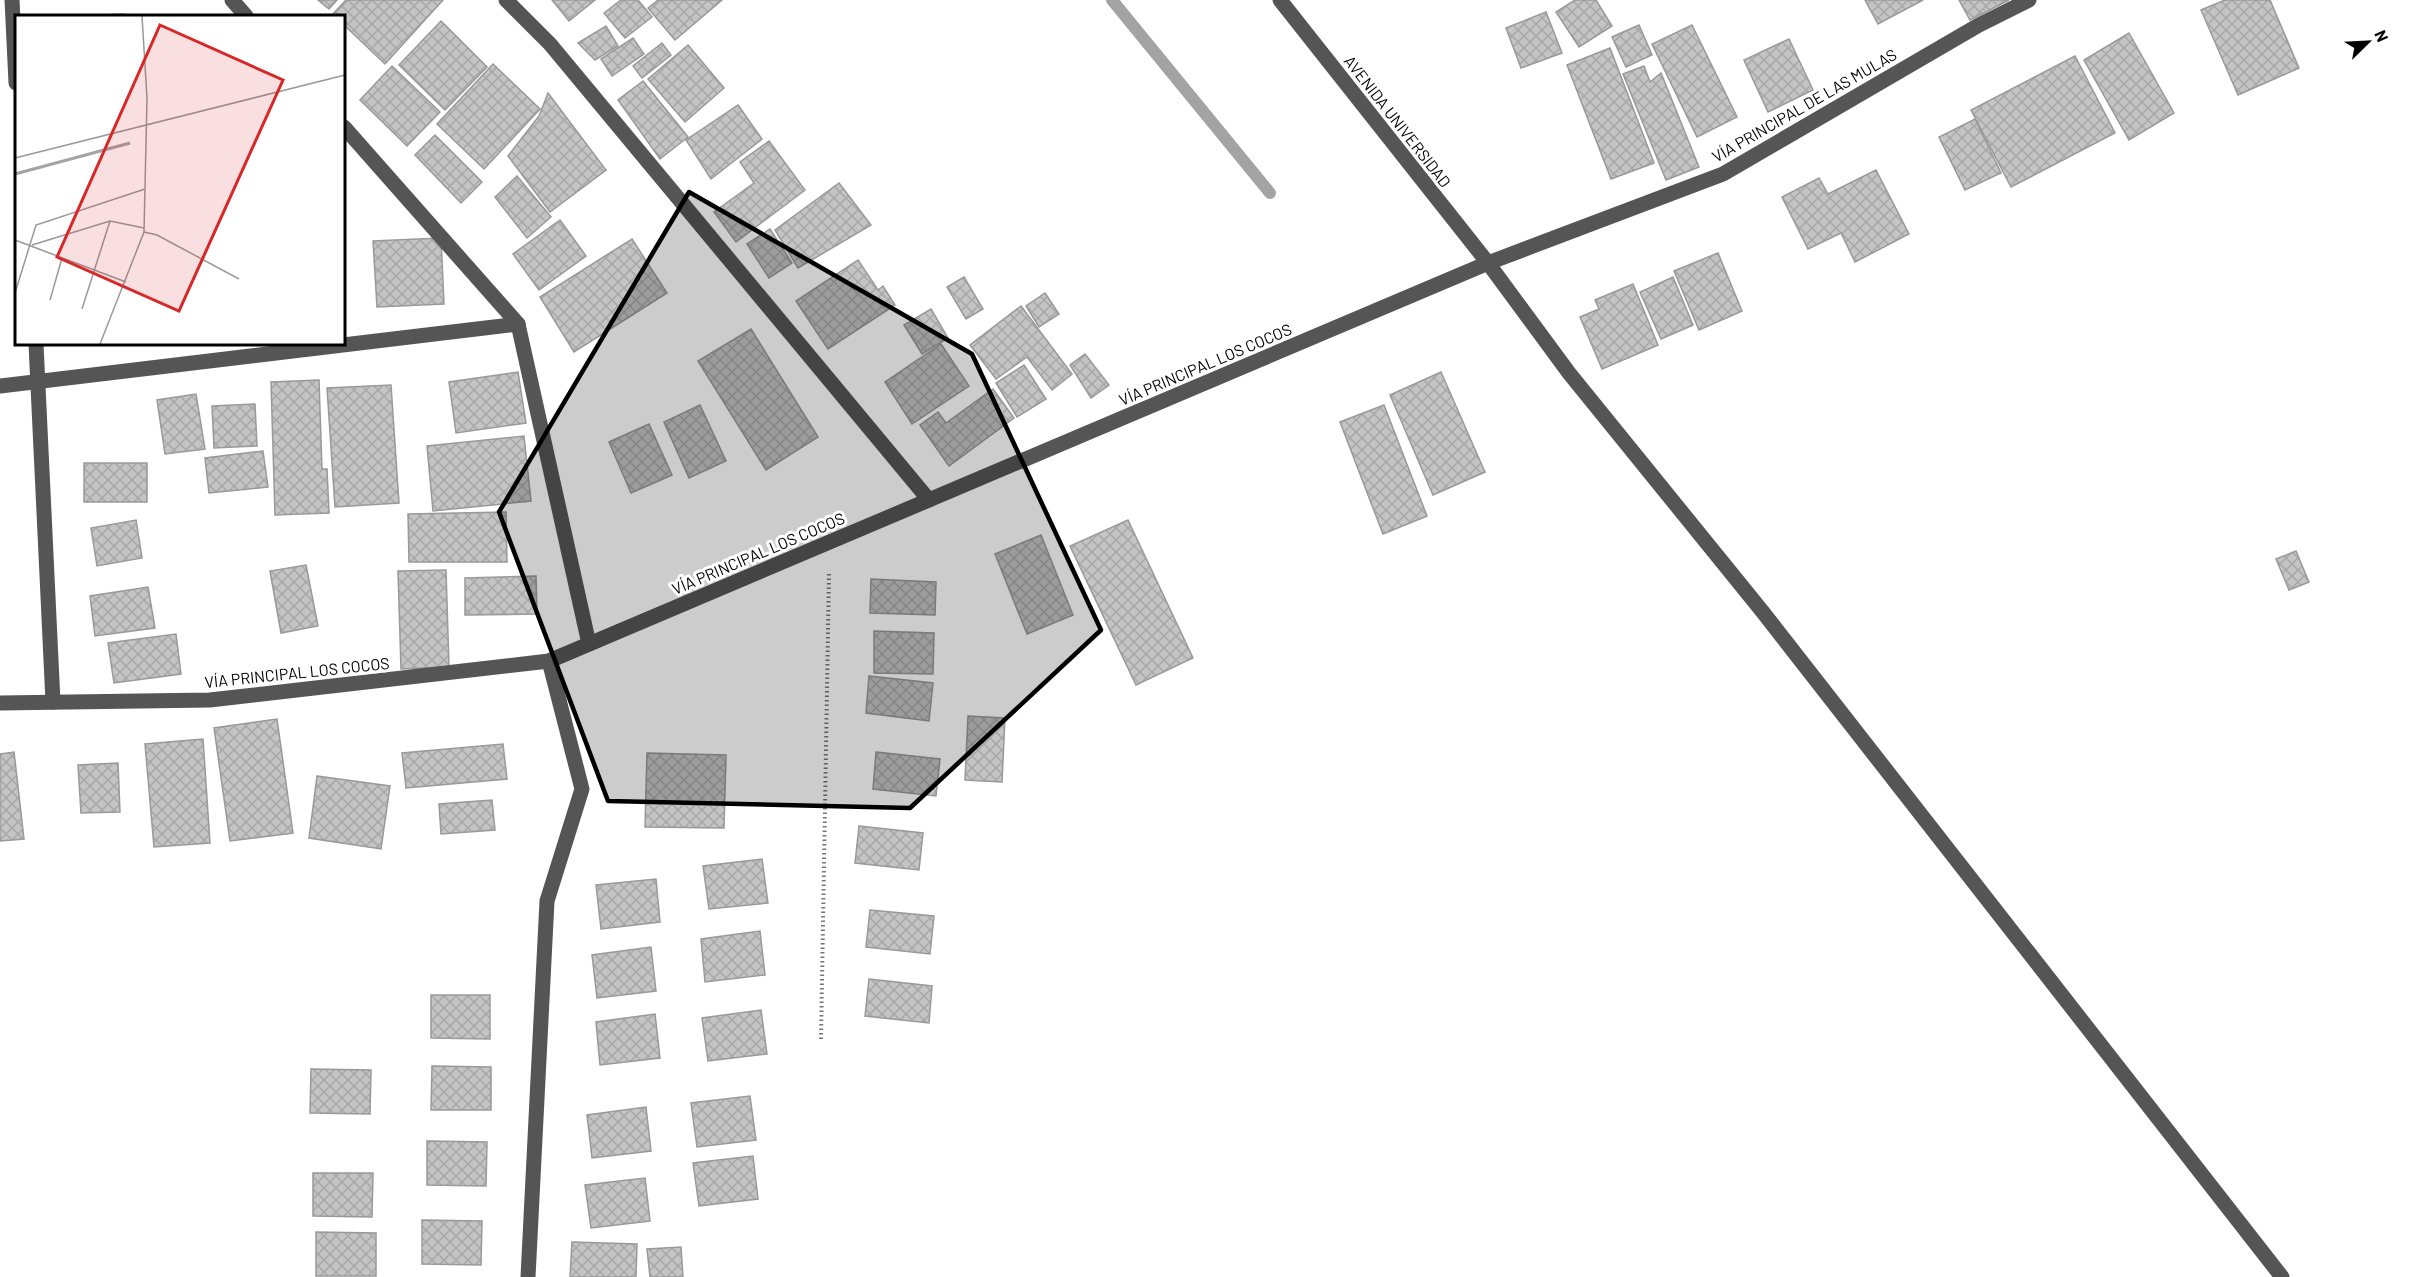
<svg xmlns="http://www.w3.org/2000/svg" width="2410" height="1277" font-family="Barlow,sans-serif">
  <defs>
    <pattern id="building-cross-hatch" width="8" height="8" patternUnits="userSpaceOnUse" patternTransform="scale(1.5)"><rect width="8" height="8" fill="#c4c4c4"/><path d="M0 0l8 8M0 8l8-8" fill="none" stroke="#a7a7a7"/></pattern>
  </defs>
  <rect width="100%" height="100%" fill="#fff"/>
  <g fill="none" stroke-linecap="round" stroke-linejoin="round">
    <!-- stream -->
    <polyline stroke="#a3a3a3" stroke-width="12" points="1112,0 1270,193"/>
  </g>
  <!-- building -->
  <g fill="url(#building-cross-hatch)" stroke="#999" stroke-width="1.5">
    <polygon points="318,0 337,0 329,9"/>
    <polygon points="346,0 443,0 385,64 344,25 344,16 332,15"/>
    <polygon points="552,0 595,0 569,21"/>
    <polygon points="621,0 638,0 652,17 625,38 604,13"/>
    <polygon points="658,0 722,0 675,40 648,8"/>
    <polygon points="1575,0 1596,0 1612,26 1579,47 1556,12"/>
    <polygon points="1865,0 1923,0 1878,24"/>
    <polygon points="1959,0 2009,0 1970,20"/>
    <polygon points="2225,0 2270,0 2299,68 2238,95 2201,10"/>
    <polygon points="1546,12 1562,53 1521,68 1506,28"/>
    <polygon points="124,14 124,16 82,16"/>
    <polygon points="441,21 487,67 445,110 399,65"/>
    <polygon points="1639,25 1652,55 1626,67 1612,37"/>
    <polygon points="1692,25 1737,117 1697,137 1652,44"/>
    <polygon points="606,26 618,46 595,60 578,43"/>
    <polygon points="2129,33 2174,113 2129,140 2084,60"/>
    <polygon points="633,38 644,54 612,76 601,59"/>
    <polygon points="1789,39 1813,90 1768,112 1744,60"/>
    <polygon points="662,43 671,55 642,78 633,66"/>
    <polygon points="688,45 724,88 685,122 648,79"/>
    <polygon points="1610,48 1654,163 1611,179 1567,65"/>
    <polygon points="2075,56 2115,133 2011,187 1971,110"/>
    <polygon points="493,64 540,109 484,169 437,124"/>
    <polygon points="392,66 440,112 407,146 360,100"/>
    <polygon points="1644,66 1650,82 1661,73 1699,167 1666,180 1623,74"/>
    <polygon points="643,81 688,137 660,159 618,100"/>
    <polygon points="548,93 606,170 550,212 508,156 539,116"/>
    <polygon points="738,105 762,139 711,179 686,140"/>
    <polygon points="1975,119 2001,173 1965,190 1939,137"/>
    <polygon points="435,135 482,182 461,203 415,155"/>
    <polygon points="769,141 805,190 736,242 714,212 754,183 740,162"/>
    <polygon points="1876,170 1909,234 1855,262 1841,233 1808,249 1782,197 1819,178 1828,194"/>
    <polygon points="517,176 551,217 527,238 495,197"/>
    <polygon points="839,183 871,225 798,268 775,230"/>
    <polygon points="560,220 586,256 539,290 513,254"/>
    <polygon points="770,229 792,263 769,278 747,244"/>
    <polygon points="441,238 444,304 377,307 373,241"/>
    <polygon points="632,239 667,293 574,352 540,297"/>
    <polygon points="1718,253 1742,311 1699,330 1674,271"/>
    <polygon points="858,260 878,290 883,286 895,305 828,349 796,301"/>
    <polygon points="964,277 983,309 966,319 947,287"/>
    <polygon points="1673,277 1693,325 1661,339 1640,292"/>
    <polygon points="1633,284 1658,345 1602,369 1580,317 1599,309 1595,300"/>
    <polygon points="1045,293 1059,314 1039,327 1026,306"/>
    <polygon points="1021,306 1072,374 1052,390 1027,357 996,379 970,345"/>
    <polygon points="931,309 948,338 922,354 904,325"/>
    <polygon points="751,329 818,437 766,470 698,361"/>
    <polygon points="941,344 969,386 912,424 885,382"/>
    <polygon points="1085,354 1109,385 1091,398 1070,365"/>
    <polygon points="1024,365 1046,399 1017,417 996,383"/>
    <polygon points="518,372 526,423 456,433 449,382"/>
    <polygon points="1441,372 1485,472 1433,495 1390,395"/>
    <polygon points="319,380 322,469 327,469 329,513 275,515 271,382"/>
    <polygon points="391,385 399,503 335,507 327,388"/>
    <polygon points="993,389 1014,418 949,466 920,425 938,412 946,423"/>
    <polygon points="196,394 205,449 165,454 157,400"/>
    <polygon points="255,404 257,446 214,448 212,406"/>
    <polygon points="700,405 726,461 689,478 664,422"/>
    <polygon points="1384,405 1427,516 1383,534 1340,422"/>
    <polygon points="649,424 672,475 631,493 609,442"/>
    <polygon points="524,436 531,501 433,511 427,446"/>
    <polygon points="263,451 268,487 209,493 205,458"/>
    <rect x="84" y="463" width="63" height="39"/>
    <polygon points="506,512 507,562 409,562 408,514"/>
    <polygon points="136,520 142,558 97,566 91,528"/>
    <polygon points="1128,520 1193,658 1136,685 1070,546"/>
    <polygon points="1041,535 1073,615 1027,634 995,554"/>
    <polygon points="2296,551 2309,582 2289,590 2276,559"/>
    <polygon points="306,565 318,626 281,633 270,571"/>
    <polygon points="446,570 449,667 401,669 398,571"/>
    <polygon points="536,576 537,614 465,615 465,578"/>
    <polygon points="871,579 936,582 935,615 870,613"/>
    <polygon points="148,587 155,628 95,636 90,596"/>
    <polygon points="874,631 934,633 933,674 874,673"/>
    <polygon points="176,634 181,674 114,683 108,643"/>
    <polygon points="869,676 933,683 929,721 866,713"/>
    <polygon points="968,716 1005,718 1002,782 965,780"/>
    <polygon points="277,719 293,833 230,841 214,728"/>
    <polygon points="203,739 210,843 154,847 145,744"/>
    <polygon points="503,744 507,779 406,788 402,753"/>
    <polygon points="14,752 24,839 0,841 0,754"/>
    <polygon points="876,752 940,759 936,796 873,789"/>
    <polygon points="647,753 726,755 724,828 645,827"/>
    <polygon points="118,763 120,812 81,813 78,765"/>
    <polygon points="317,776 390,786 381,849 309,838"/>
    <polygon points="492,800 495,830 441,834 439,804"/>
    <polygon points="859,826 923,833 919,870 855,863"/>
    <polygon points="762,859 768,903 709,909 703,866"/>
    <polygon points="656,879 660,922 601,929 596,885"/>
    <polygon points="870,910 934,916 930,954 866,947"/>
    <polygon points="760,931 765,975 705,982 701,939"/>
    <polygon points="651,947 656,991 597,998 592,955"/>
    <polygon points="869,979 932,986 929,1023 865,1016"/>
    <polygon points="431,995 490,995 490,1039 431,1038"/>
    <polygon points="761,1010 767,1054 708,1061 702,1018"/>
    <polygon points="655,1014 660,1058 600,1065 596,1022"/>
    <polygon points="432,1066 491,1067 491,1110 431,1110"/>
    <polygon points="311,1069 371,1070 370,1114 310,1113"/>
    <polygon points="750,1096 756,1140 697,1147 691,1103"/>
    <polygon points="646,1107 651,1151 592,1158 587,1115"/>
    <polygon points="427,1141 487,1142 486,1186 427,1185"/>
    <polygon points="753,1156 758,1199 699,1206 693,1163"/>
    <polygon points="313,1173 373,1173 372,1217 313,1216"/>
    <polygon points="645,1178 650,1221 591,1228 585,1185"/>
    <polygon points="422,1220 482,1221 481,1265 422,1264"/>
    <polygon points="316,1232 376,1233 376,1276 316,1276"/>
    <polygon points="572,1242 637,1244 636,1277 570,1277"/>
    <polygon points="681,1247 683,1277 650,1277 647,1249"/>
  </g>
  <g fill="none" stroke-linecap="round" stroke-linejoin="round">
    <!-- path -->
    <polyline stroke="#777" stroke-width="4" stroke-dasharray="1.5 3" stroke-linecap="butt" points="821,1039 829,573"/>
    <!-- minor -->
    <g stroke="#555" stroke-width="15">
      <polyline points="12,0 16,83"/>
      <polyline points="232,0 246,16"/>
      <polyline points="506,0 550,44 929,500"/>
      <polyline points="1280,0 1488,263 1569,373 1762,611 2282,1277"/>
      <polyline points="344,127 518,324 589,644"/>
      <polyline points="36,344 53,702"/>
      <polyline points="0,386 518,324"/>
      <polyline points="0,703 210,700 549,661 1488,263 1723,174 1979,25 2029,0"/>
      <polyline points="528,1277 547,901 582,789 549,661"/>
    </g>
  </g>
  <!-- marked area -->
  <path fill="#000" fill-opacity="0.2" stroke="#000" stroke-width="4.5" stroke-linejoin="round" d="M689 192 972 354 1101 630 910 808 608 801 499 512Z"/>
  <g text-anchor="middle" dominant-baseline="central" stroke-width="6" stroke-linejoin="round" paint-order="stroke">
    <!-- street labels -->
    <g font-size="16" fill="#000" stroke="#fff">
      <text transform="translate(1804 105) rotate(-30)">VÍA PRINCIPAL DE LAS MULAS</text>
      <text transform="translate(1398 121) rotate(52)">AVENIDA UNIVERSIDAD</text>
      <text transform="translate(1205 364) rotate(-23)">VÍA PRINCIPAL LOS COCOS</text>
      <text transform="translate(758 553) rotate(-23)">VÍA PRINCIPAL LOS COCOS</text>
      <text transform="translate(297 672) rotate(-6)">VÍA PRINCIPAL LOS COCOS</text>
    </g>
  </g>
  <!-- overview -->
  <g transform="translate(15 15)">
    <rect width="330" height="330" fill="#fff"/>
    <path fill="none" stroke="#a3a3a3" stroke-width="3" d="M0 159 115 128"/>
    <path fill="none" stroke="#999" stroke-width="1.5" d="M0 143 330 60M129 217 142 220 224 264M0 225 111 267M17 230 95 206 129 213M0 278 21 210 130 174M35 285 47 243M67 294 95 206M85 329 129 217 132 83 127 1"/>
    <path fill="#d62828" fill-opacity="0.15" stroke="#d62828" stroke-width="3" d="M145 10 268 65 164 296 42 242Z"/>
    <rect width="330" height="330" fill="none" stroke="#000" stroke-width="3"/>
  </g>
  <!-- north arrow -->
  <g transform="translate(2368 42) rotate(66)" stroke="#ffffff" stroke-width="4.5" paint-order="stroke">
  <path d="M0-4.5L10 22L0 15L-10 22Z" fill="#000000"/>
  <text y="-9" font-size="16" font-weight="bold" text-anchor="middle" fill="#000000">N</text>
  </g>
</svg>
